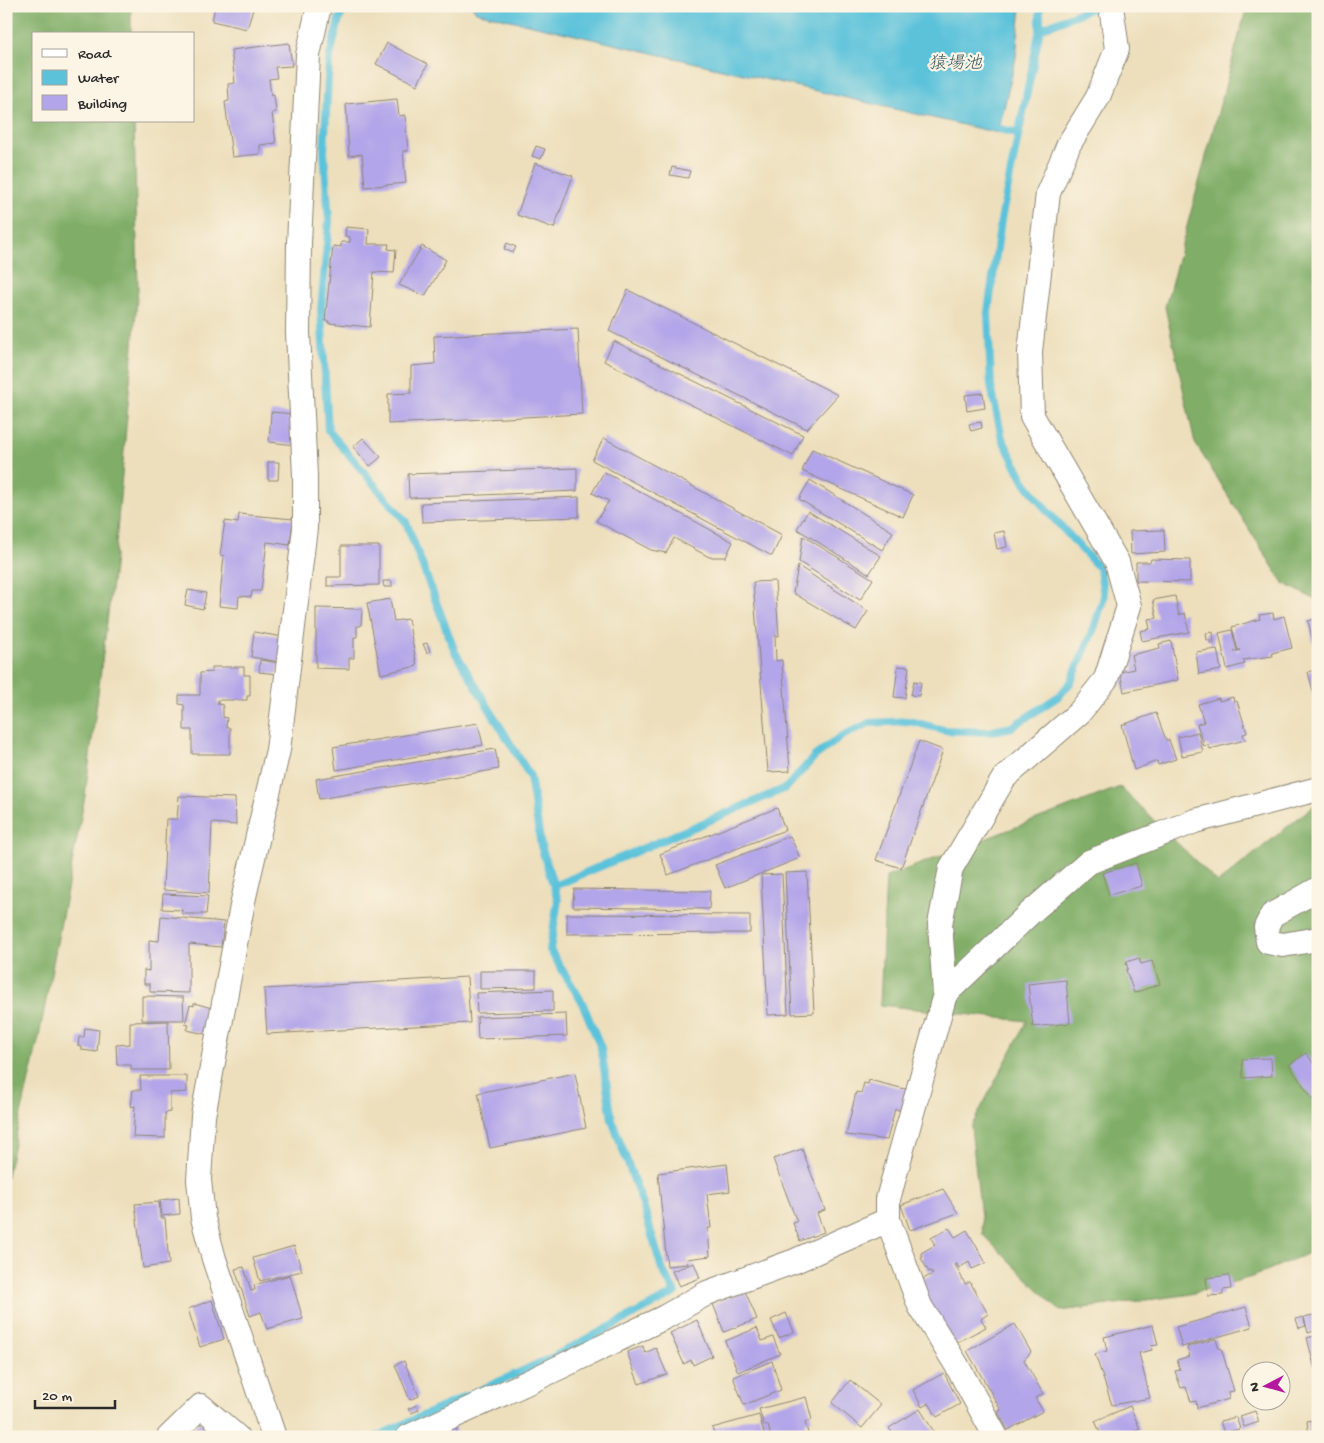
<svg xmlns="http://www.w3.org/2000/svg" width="1324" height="1443" font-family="'Gochi Hand','Klee One',sans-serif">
  <rect width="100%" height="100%" fill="#fcf5e5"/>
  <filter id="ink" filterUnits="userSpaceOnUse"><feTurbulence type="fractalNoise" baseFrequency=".02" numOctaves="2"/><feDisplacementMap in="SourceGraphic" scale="10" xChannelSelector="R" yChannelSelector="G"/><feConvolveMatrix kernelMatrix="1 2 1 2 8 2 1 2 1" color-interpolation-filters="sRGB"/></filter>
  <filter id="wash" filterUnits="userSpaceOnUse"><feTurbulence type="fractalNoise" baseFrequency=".0096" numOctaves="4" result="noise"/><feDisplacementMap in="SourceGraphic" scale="20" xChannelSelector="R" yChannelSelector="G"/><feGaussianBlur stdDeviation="1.12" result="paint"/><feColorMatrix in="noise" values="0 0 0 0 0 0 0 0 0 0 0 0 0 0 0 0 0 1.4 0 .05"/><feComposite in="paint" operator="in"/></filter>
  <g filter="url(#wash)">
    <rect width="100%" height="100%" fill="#eddfbc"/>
    <!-- forest -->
    <g fill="#80ae67" stroke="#566c49">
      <polygon points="6,6 131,6 131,34 34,34 34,121 134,121 138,288 114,567 85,796 39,1037 6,1179"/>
      <polygon points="1247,6 1318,6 1318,601 1283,583 1195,443 1165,307"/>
      <polygon points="1120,787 1218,883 1318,802 1318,1249 1252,1277 1186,1295 1060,1311 983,1235 971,1127 1027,1021 880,1005 886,877"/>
    </g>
    <!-- water -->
    <polygon fill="#5cc2da" stroke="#447682" points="472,6 1021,6 1016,57 998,133 476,12"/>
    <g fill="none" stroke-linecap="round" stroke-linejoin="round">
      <!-- stream -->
      <g stroke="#5cc2da" stroke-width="8">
        <polyline points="346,6 339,19 329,60 324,152 329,221 321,310 328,430 406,522 455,652 530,776 541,846 558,900 550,950 582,1002 601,1048 612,1120 643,1205 662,1269 675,1293 549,1359 376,1437"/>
        <polyline points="1040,29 1097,6"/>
        <polyline points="991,127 1017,133"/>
        <polyline points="554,886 786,788 815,756 842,736 869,723 910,721 944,730 988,732 1012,727 1059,696 1071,682 1093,631 1104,597 1100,569 1047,511 1024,481 1002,438 991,386 988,312 1001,220 1040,29 1040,6"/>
      </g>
    </g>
    <g id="blocks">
      <!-- building -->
      <g fill="#b2a5e9">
        <polygon points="215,6 254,6 247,29 212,21"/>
        <polygon points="289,43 292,66 275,67 277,78 269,79 271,96 274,95 276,112 272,113 276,143 260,145 260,154 232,157 225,102 229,101 228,84 235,83 231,50"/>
        <polygon points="387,43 428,64 417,85 376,64"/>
        <polygon points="397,99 399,116 405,115 408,151 403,151 406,183 365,187 362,154 349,156 346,104"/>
        <polygon points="536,146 545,149 541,159 532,156"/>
        <polygon points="535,163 573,176 554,228 517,215"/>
        <polygon points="672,167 690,171 688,178 670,175"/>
        <polygon points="346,227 369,229 368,244 389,244 388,249 396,250 394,273 374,272 370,327 328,323 329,321 325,321 333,246 341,247 341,242 350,242 350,237 345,236"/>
        <polygon points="507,243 516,247 513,253 504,249"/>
        <polygon points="422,246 446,260 425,296 399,285"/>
        <polygon points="628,290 838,395 807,429 609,331"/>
        <polygon points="578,329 582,414 388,424 388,394 411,393 411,366 435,364 434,336"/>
        <polygon points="614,341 803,435 793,456 604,361"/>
        <polygon points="983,393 985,408 967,411 965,395"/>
        <polygon points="271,412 294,414 295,445 269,442"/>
        <polygon points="981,422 982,428 971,431 969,424"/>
        <polygon points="363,438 381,457 370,466 353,447"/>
        <polygon points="604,438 782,535 772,556 592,460"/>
        <polygon points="812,449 913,495 903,517 802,471"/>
        <polygon points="268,462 279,462 278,480 268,480"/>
        <polygon points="577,468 577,491 409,498 408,474"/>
        <polygon points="604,472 733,542 726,557 709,557 674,538 666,553 651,550 596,521 609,501 592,493"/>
        <polygon points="810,480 893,532 882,550 799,499"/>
        <polygon points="579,497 579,517 422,522 421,503"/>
        <polygon points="808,511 881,556 869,574 797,529"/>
        <polygon points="239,514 293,519 290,545 267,542 261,591 252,591 251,597 239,596 238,608 219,606 224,556 220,555 225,521 238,523"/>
        <polygon points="1164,530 1165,552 1131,554 1130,531"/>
        <polygon points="1004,531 1007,547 997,549 994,533"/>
        <polygon points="803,536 873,579 860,600 799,562"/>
        <polygon points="341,546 379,546 379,585 327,586 327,577 341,577"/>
        <polygon points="1151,559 1190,560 1190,582 1136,581 1136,562 1150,562"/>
        <polygon points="798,566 868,611 856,630 793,593"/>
        <polygon points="383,581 392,581 392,587 384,587"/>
        <polygon points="775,581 779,636 775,636 776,661 782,660 790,771 768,772 753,582"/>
        <polygon points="188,590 206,593 203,609 185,605"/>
        <polygon points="1175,596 1179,615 1185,613 1189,632 1142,641 1140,631 1150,629 1148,619 1157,618 1153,600"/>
        <polygon points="390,599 394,621 408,619 417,666 381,674 367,603"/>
        <polygon points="316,608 362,609 361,626 357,626 357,637 354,637 354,658 349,658 349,669 316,668"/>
        <polygon points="1273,613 1274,619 1284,616 1292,648 1272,653 1273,656 1243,660 1245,664 1227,669 1219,633 1232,630 1237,651 1234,652 1241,650 1238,650 1232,627 1260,619 1259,615"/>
        <polygon points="1318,618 1318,649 1315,650 1308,621"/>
        <polygon points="254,632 283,637 280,662 251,657"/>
        <polygon points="1213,632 1214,644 1211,645 1210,640 1207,640 1206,633"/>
        <polygon points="1171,641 1178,680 1124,692 1120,672 1134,669 1131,655 1160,648 1159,644"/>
        <polygon points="427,643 430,651 427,653 423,644"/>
        <polygon points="1217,649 1221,670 1199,674 1196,652"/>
        <polygon points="260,660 279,663 277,674 259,672"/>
        <polygon points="898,666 909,667 905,698 894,697"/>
        <polygon points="212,667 244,667 244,675 250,675 250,696 247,696 247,700 217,700 218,704 223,705 223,717 227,718 226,727 230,728 230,754 192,754 192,730 184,730 184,705 179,704 179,695 200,695 200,673 212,672"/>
        <polygon points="1318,669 1318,694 1314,695 1308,672"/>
        <polygon points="914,681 921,682 919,696 911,695"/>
        <polygon points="1233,697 1234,702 1237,701 1247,733 1243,734 1245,740 1210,749 1208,745 1204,746 1197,724 1204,722 1198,704 1219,698 1219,701"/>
        <polygon points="1156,713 1166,740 1169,740 1176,759 1158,765 1157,761 1134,770 1122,725"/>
        <polygon points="478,723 483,745 336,770 333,747"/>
        <polygon points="1198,732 1203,752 1182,756 1178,737"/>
        <polygon points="919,741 943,750 901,868 876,860"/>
        <polygon points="495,749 499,769 319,799 316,779"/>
        <polygon points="179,796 235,798 236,825 212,823 209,893 163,890 166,819 177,819"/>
        <polygon points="777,808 785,830 668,875 660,854"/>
        <polygon points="790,836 800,858 725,888 715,865"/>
        <polygon points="1136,863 1142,886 1109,895 1102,873"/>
        <polygon points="807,872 814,1013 792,1014 785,873"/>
        <polygon points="782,874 788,1014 768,1015 761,875"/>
        <polygon points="574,889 710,891 709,909 573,907"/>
        <polygon points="163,894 208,896 206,914 182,914 182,910 162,909"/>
        <polygon points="567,914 750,915 750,933 567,934"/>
        <polygon points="161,916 224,922 221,947 189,944 189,993 150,992 150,984 144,984 144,970 149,971 149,940 159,941"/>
        <polygon points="1139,958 1141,964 1152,961 1160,984 1134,993 1126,970 1128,969 1126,962"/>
        <polygon points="480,971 536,971 536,988 480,989"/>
        <polygon points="467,977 470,1023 267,1034 264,989"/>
        <polygon points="1066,980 1070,1023 1033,1027 1028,984"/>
        <polygon points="553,990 553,1011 477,1013 476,993"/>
        <polygon points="142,996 183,997 184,1020 142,1020"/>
        <polygon points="194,1003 212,1008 205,1034 187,1030 189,1025 185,1024 190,1005 194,1006"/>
        <polygon points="566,1014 567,1036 478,1039 477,1017"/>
        <polygon points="168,1021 169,1070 131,1070 131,1065 117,1065 116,1045 130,1044 130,1022"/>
        <polygon points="85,1028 99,1030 97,1052 82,1050 82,1047 78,1046 79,1037 84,1037"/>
        <polygon points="1306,1053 1318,1070 1318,1107 1289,1065"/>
        <polygon points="1271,1058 1272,1076 1243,1078 1242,1059"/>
        <polygon points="575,1073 586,1128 490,1148 478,1093"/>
        <polygon points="140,1076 187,1076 187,1092 170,1093 170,1112 165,1113 165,1138 133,1137 135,1106 131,1107 133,1090 141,1090"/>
        <polygon points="869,1080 909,1090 903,1111 895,1109 887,1140 846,1135 856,1092 861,1093 864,1083 868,1084"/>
        <polygon points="802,1149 825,1210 817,1213 824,1232 800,1241 793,1223 797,1222 773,1159"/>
        <polygon points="727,1164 730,1191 707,1194 711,1228 708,1228 710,1256 687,1259 688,1264 667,1266 658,1173"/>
        <polygon points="943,1189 958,1213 910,1230 901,1205"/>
        <polygon points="179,1198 180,1214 162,1216 160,1200"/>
        <polygon points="159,1202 161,1218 165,1218 169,1264 143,1268 135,1204"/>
        <polygon points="949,1228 955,1237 967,1230 986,1263 972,1269 969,1262 959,1268 957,1264 955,1264 965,1284 970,1282 988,1314 981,1319 986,1327 954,1344 922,1294 927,1291 921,1280 933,1274 931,1271 929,1272 921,1258 923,1257 921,1253 935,1245 931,1238"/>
        <polygon points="294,1246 302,1271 260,1281 253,1258"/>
        <polygon points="694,1263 700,1278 679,1286 672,1271"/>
        <polygon points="244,1267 251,1291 255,1290 254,1285 290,1275 303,1319 267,1329 261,1312 250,1316 235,1269"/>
        <polygon points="1229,1275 1231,1289 1223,1290 1223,1295 1208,1296 1206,1278"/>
        <polygon points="745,1291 757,1319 724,1332 713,1304"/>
        <polygon points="212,1300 224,1339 200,1347 188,1309"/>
        <polygon points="1246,1307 1252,1327 1182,1347 1176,1327"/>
        <polygon points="786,1313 794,1332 779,1338 771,1320"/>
        <polygon points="1318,1314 1318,1330 1308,1333 1304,1317"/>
        <polygon points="1303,1317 1306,1326 1299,1328 1296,1319"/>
        <polygon points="697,1320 712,1356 693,1365 691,1360 684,1364 670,1333"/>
        <polygon points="1015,1324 1031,1352 1024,1360 1043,1394 1035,1398 1043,1411 1008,1430 998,1412 1001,1410 967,1351"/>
        <polygon points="1153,1325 1158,1345 1151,1346 1152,1350 1139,1353 1150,1398 1112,1405 1095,1354 1107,1351 1104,1337"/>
        <polygon points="757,1328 762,1341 773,1337 780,1354 738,1372 725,1341"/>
        <polygon points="1318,1335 1318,1377 1317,1377 1307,1338"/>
        <polygon points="1216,1339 1219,1349 1221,1348 1234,1391 1228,1392 1229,1399 1197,1408 1196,1401 1191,1402 1186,1387 1181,1388 1175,1371 1180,1370 1177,1360 1190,1356 1187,1347"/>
        <polygon points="643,1346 645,1353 656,1348 667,1374 639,1384 627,1352"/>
        <polygon points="404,1361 419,1396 410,1400 395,1365"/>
        <polygon points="772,1361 781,1390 744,1405 733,1377"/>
        <polygon points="944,1373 960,1404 937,1417 929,1403 922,1407 913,1390"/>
        <polygon points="850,1380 881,1405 862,1428 832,1403"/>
        <polygon points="806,1397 812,1420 805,1422 809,1437 771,1437 768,1425 764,1426 759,1409"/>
        <polygon points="417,1405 419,1410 411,1413 408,1409"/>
        <polygon points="1130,1406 1140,1429 1122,1437 1090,1437 1100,1432 1095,1421"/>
        <polygon points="920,1409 937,1437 895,1437 889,1428"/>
        <polygon points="1255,1411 1259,1422 1244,1427 1240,1416"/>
        <polygon points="759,1415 765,1437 715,1437 712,1428"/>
        <polygon points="1236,1417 1240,1429 1224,1433 1220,1421"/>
        <polygon points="1318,1419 1318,1437 1309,1437 1307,1421"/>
        <polygon points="200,1421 216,1437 185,1437"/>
        <polygon points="454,1425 459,1437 426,1437"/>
        <polygon points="1068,1433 1070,1437 1058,1437"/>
      </g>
    </g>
  </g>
  <g filter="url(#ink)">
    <use href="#blocks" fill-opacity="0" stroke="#8c8574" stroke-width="1"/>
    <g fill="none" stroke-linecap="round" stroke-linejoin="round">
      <defs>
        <g id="street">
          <polyline points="1318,889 1272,915 1266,927 1268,942 1283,945 1318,939"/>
          <polyline points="945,994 1030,913 1089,862 1195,821 1318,789"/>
          <polyline points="169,1437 201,1406 237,1437"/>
          <polyline points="274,1437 214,1259 203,1218 199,1180 203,1116 243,901 278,750 305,528 305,476 298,333 299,243 308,55 319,6"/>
          <polyline points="408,1437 535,1379 665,1317 707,1293 795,1261 888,1220"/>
          <polyline points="996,1437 956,1364 920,1306 888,1220 888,1199 945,994 940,924 951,868 1004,778 1079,713 1106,679 1129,606 1117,562 1032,416 1030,352 1048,193 1069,144 1098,97 1117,49 1111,6"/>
        </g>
      </defs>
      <!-- street casing -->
      <use href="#street" stroke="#8c8574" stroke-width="26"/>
      <!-- street -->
      <use href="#street" stroke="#fff" stroke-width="24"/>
    </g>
  </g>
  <g text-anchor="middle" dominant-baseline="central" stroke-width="4.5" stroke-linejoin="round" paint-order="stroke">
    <!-- water labels -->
    <g font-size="18" font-style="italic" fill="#3a5860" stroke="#fcf5e5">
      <text x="955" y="64">猿場池</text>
    </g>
  </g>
  <!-- margin -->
  <rect width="1324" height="1443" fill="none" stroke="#fcf5e5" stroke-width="25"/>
  <!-- legend -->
  <rect x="32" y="32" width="162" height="90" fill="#fcf5e5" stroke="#a8a49b"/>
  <rect x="42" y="49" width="25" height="8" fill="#ffffff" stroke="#a8a49b"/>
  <text x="78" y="58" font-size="15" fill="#2b2b2b">Road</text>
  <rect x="42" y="70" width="25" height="15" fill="#5cc2da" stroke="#a8a49b"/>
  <text x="78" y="82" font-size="15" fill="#2b2b2b">Water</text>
  <rect x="42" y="95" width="25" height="15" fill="#b2a5e9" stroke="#a8a49b"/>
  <text x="78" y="108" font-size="15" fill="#2b2b2b">Building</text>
  <!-- north arrow -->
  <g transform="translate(1266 1386) rotate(264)"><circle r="24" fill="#fcf5e5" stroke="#a8a49b"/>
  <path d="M0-4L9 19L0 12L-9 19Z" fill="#b5179e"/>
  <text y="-8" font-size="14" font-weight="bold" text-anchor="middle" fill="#2b2b2b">N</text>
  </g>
  <!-- scale -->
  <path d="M35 1400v8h80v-8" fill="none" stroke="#2b2b2b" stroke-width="2.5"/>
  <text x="42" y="1400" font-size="15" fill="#2b2b2b" stroke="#fcf5e5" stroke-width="4" paint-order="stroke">20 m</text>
</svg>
